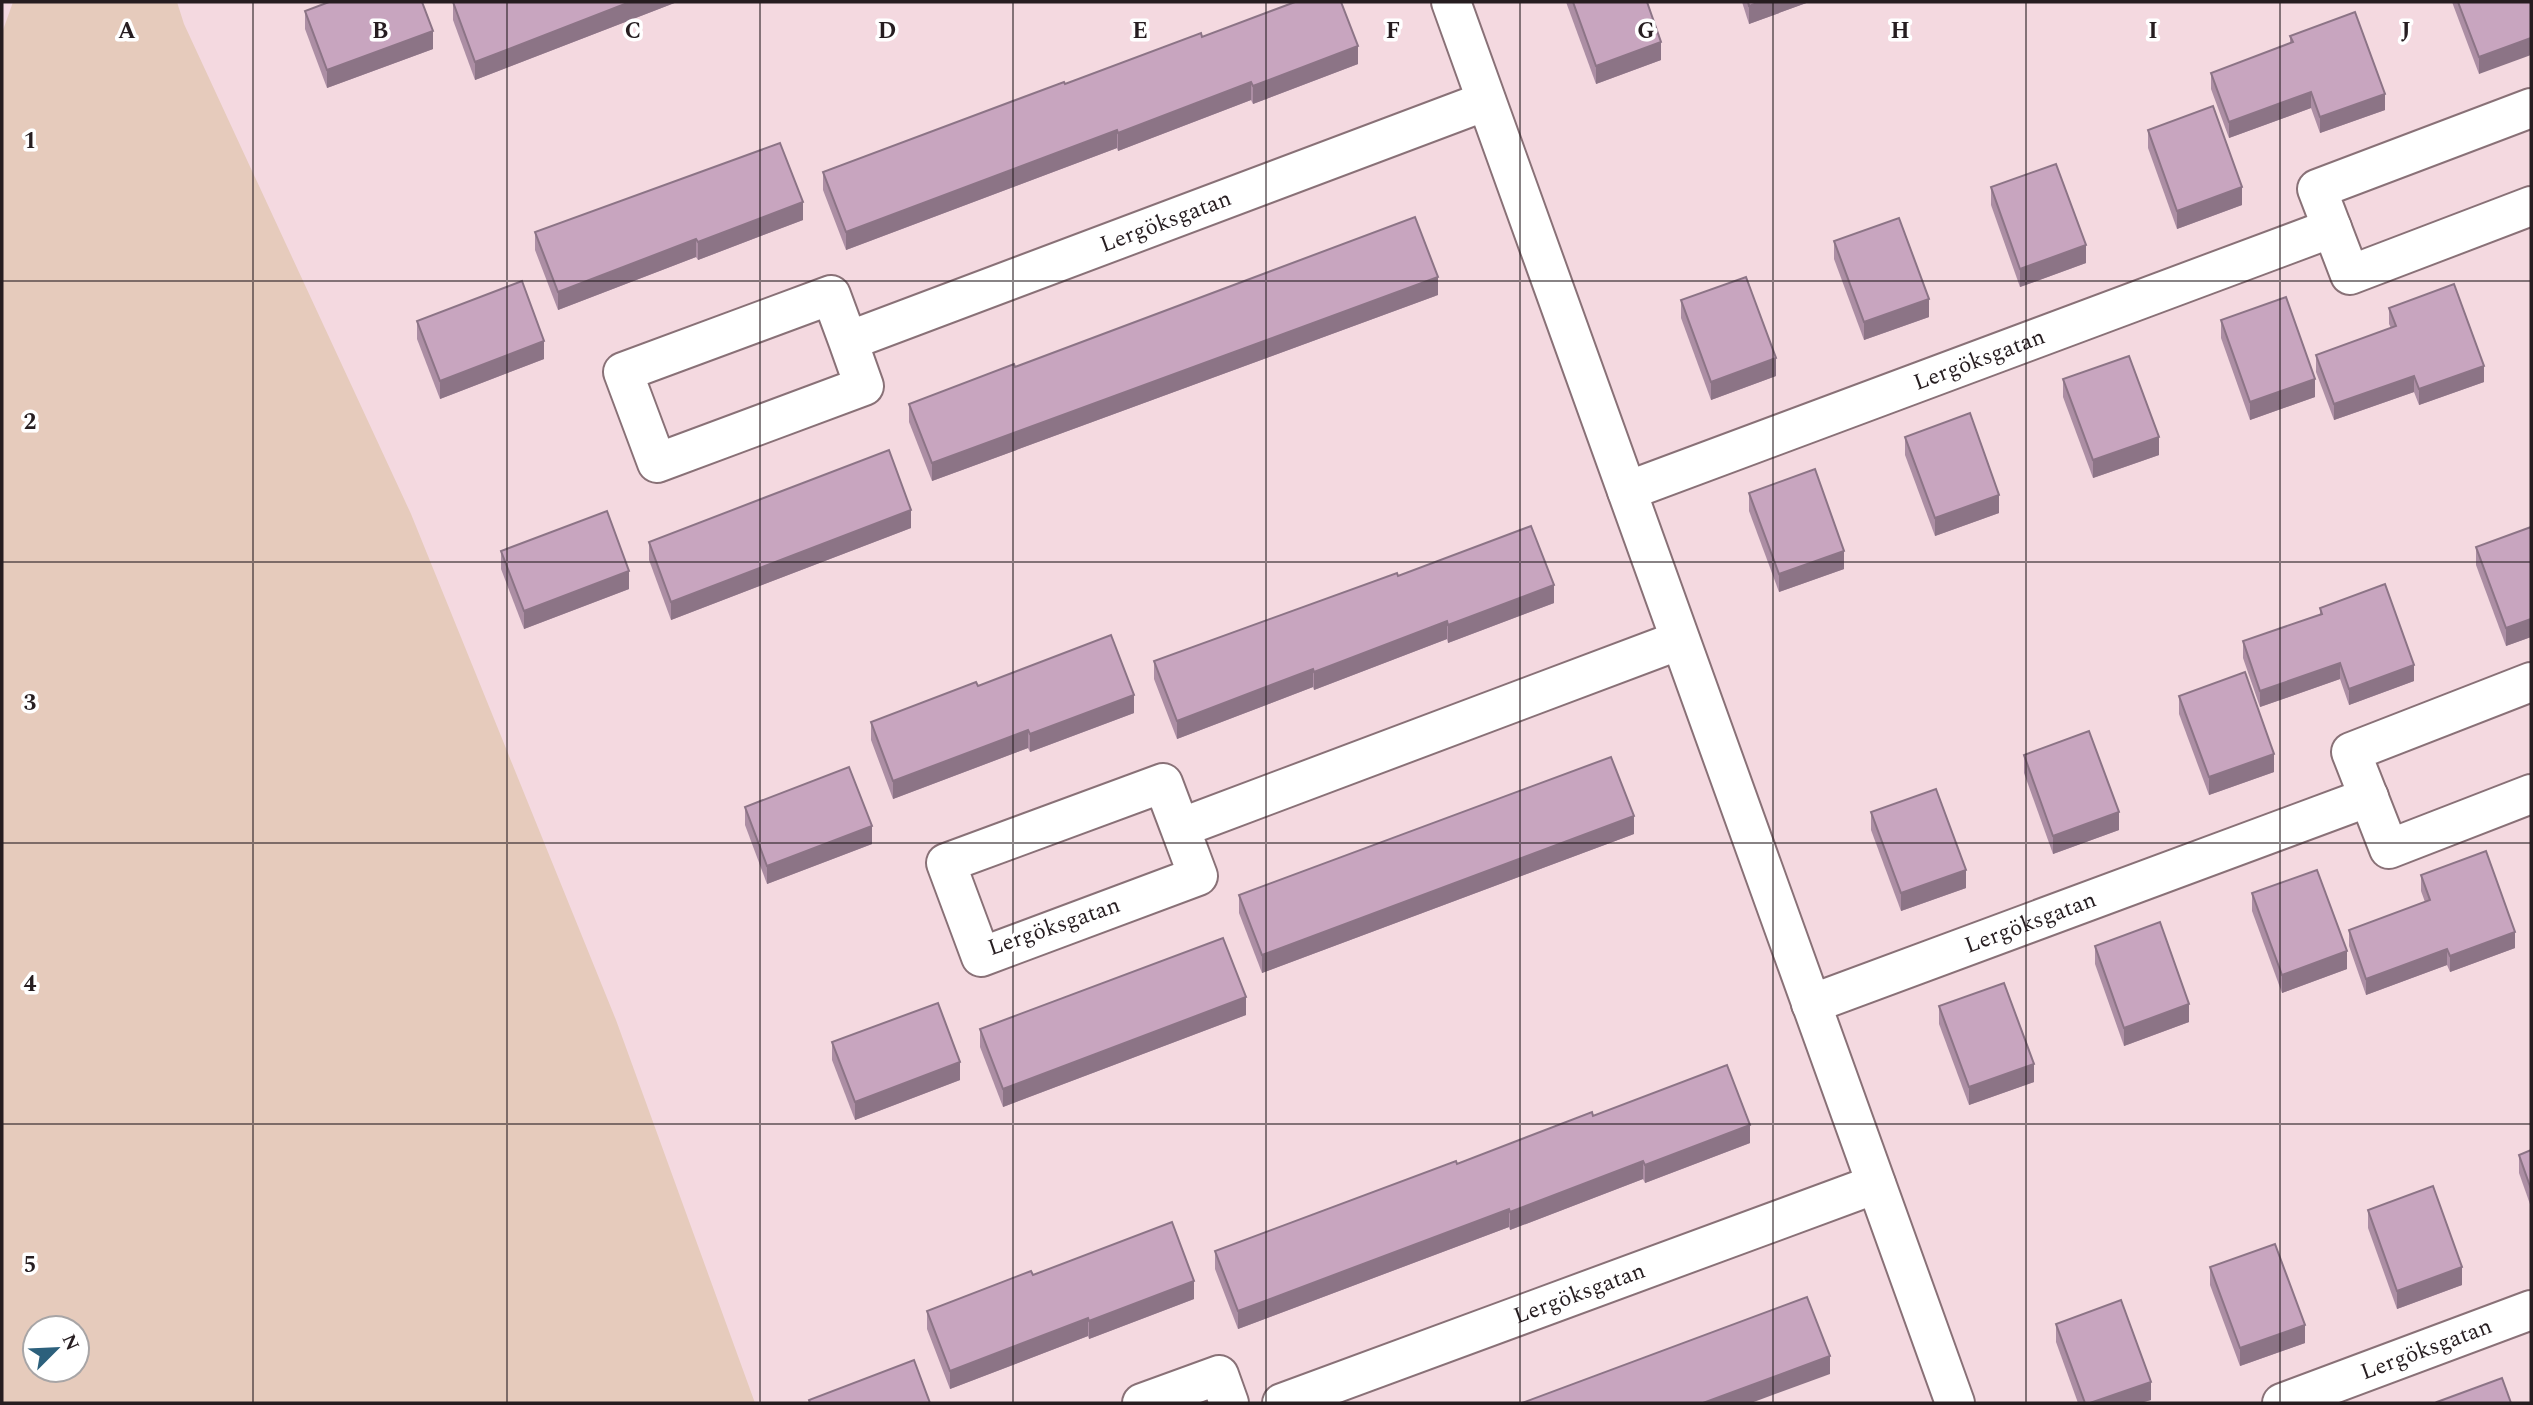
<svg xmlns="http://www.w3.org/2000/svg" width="2533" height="1405" font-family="Spectral,serif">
  <rect width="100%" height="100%" fill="#f4d9e0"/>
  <!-- green -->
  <path fill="#e6cbbc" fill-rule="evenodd" d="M13 2H177L184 24 411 514 616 1020 755 1403H2V33ZM35 1328H77V1370H35Z"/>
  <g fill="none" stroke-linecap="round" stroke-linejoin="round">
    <defs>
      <g id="minor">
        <polyline points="1451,2 1955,1403"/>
        <polyline points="2531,108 2317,189 2350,275 2531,206"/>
        <path id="s1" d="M848 341 864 386 657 463 623 372 831 295 848 341 1486 101"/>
        <path id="s2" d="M1627 491 2332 228"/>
        <polyline points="2531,682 2351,752 2389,849 2531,794"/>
        <polyline points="1180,828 1198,876 981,957 946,863 1163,783 1180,828 1680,640"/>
        <path id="s3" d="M1811 1004 2369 797"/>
        <polyline points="1142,1403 1219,1375 1229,1403"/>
        <path id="s4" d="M1282 1403 1876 1184"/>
        <path id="s5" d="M2282 1403 2531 1310"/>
      </g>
    </defs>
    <!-- minor casing -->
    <use href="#minor" stroke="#897177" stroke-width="42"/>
    <!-- minor -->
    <use href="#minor" stroke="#fff" stroke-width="38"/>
  </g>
  <!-- wall -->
  <g fill="#ac8ea4">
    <polygon points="453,2 677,2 475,80 453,20"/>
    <polygon points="1566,2 1647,2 1661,60 1596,84"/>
    <polygon points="1742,2 1809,2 1749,24"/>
    <polygon points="2452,2 2531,2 2479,74"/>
    <polygon points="305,11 433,49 327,88 305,29"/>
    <polygon points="2290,36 2385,110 2320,133 2311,108 2229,138 2211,89 2211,73 2290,43"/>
    <polygon points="1202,37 1358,64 1253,104 1251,100 1118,151 1117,148 846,250 823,190 823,172 1065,84"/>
    <polygon points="2148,130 2242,205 2177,229 2148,148"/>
    <polygon points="1991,187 2086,263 2020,287 1991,205"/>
    <polygon points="803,220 698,260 696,257 558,310 535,250 535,232"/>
    <polygon points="1834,241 1929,317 1864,340 1834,259"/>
    <polygon points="1438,295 932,481 909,422 909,404 1015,367"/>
    <polygon points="1681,300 1776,376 1711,400 1681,318"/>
    <polygon points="2389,308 2484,382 2419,405 2414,392 2334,420 2316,372 2316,355 2391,328 2389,324"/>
    <polygon points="2221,320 2315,397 2250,420 2221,338"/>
    <polygon points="417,321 544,359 440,399 417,339"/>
    <polygon points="2063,379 2159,455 2093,478 2063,397"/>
    <polygon points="1905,437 1999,513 1935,536 1905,455"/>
    <polygon points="1749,493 1844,569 1779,592 1749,511"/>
    <polygon points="2531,527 2531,637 2506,646 2476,565 2476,547"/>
    <polygon points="911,528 671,620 649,560 649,542"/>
    <polygon points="501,551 629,589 524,629 501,569"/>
    <polygon points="1398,576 1554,603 1448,643 1447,639 1314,690 1313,687 1177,739 1154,679 1154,661"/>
    <polygon points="2320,608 2414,681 2349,705 2340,679 2260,707 2243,658 2243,641 2320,615"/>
    <polygon points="978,686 1134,713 1030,752 1028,748 893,799 871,740 871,722"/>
    <polygon points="2179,696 2274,772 2209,795 2179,714"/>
    <polygon points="2024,755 2119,830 2053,854 2024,773"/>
    <polygon points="745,807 872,844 767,884 745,825"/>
    <polygon points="1871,812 1966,888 1901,911 1871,830"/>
    <polygon points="1634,834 1262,973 1239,913 1239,895"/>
    <polygon points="2421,875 2515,948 2450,972 2447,965 2366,995 2349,946 2349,930 2425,902 2421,891"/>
    <polygon points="2252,893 2347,969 2282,993 2252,911"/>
    <polygon points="2095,946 2189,1022 2124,1046 2095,964"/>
    <polygon points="1939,1006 2034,1082 1969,1105 1939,1024"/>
    <polygon points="1246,1015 1003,1107 980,1047 980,1029"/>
    <polygon points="832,1042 960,1080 855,1120 832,1060"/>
    <polygon points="1593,1116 1750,1143 1645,1183 1643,1179 1510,1230 1509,1227 1238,1329 1215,1269 1215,1251 1457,1164"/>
    <polygon points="2531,1150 2531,1207 2519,1173 2519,1155"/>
    <polygon points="2368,1210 2462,1285 2397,1309 2368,1228"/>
    <polygon points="2210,1267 2305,1343 2240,1366 2210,1285"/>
    <polygon points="1194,1299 1089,1339 1088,1336 950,1389 927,1329 927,1311"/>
    <polygon points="2056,1324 2151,1400 2140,1403 2078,1403 2056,1342"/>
  </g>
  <!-- shaded-wall -->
  <g fill="#8c7486">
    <polygon points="630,2 677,2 475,80 475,62"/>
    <polygon points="1760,2 1809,2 1749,24 1749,6"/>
    <polygon points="433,31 433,49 327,88 327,70"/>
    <polygon points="2531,38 2531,55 2479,74 2479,57"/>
    <polygon points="1661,42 1661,60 1596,84 1596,66"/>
    <polygon points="1358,46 1358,64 1253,104 1253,86"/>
    <polygon points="1251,82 1251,100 1118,151 1118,133"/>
    <polygon points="2311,92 2311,108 2229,138 2229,122"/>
    <polygon points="2385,94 2385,110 2320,133 2320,117"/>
    <polygon points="1117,130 1117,148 846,250 846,232"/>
    <polygon points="2242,187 2242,205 2177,229 2177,211"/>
    <polygon points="803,202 803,220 698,260 698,242"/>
    <polygon points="696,239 696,257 558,310 558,292"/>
    <polygon points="2086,245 2086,263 2020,287 2020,269"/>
    <polygon points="1438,277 1438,295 932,481 932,463"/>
    <polygon points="1929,299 1929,317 1864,340 1864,322"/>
    <polygon points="544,341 544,359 440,399 440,381"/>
    <polygon points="1776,358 1776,376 1711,400 1711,382"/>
    <polygon points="2484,366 2484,382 2419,405 2419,389"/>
    <polygon points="2414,376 2414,392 2334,420 2334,404"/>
    <polygon points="2315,379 2315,397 2250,420 2250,402"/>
    <polygon points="2159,437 2159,455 2093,478 2093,460"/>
    <polygon points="1999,495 1999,513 1935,536 1935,518"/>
    <polygon points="911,510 911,528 671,620 671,602"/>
    <polygon points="1844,551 1844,569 1779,592 1779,574"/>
    <polygon points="629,571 629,589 524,629 524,611"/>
    <polygon points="1554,585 1554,603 1448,643 1448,625"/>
    <polygon points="2531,619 2531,637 2506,646 2506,628"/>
    <polygon points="1447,621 1447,639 1314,690 1314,672"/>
    <polygon points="2340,663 2340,679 2260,707 2260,691"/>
    <polygon points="2414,665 2414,681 2349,705 2349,689"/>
    <polygon points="1313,669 1313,687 1177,739 1177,721"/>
    <polygon points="1134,695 1134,713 1030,752 1030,734"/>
    <polygon points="1028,730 1028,748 893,799 893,781"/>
    <polygon points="2274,754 2274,772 2209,795 2209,777"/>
    <polygon points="2119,812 2119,830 2053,854 2053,836"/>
    <polygon points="1634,816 1634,834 1262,973 1262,955"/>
    <polygon points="872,826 872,844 767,884 767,866"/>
    <polygon points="1966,870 1966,888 1901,911 1901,893"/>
    <polygon points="2515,932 2515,948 2450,972 2450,956"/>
    <polygon points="2447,949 2447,965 2366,995 2366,979"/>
    <polygon points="2347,951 2347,969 2282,993 2282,975"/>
    <polygon points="1246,997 1246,1015 1003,1107 1003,1089"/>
    <polygon points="2189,1004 2189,1022 2124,1046 2124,1028"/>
    <polygon points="960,1062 960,1080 855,1120 855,1102"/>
    <polygon points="2034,1064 2034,1082 1969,1105 1969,1087"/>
    <polygon points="1750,1125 1750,1143 1645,1183 1645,1165"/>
    <polygon points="1643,1161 1643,1179 1510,1230 1510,1212"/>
    <polygon points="1509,1209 1509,1227 1238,1329 1238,1311"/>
    <polygon points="2462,1267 2462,1285 2397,1309 2397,1291"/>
    <polygon points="1194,1281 1194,1299 1089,1339 1089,1321"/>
    <polygon points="1088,1318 1088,1336 950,1389 950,1371"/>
    <polygon points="2305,1325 2305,1343 2240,1366 2240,1348"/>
    <polygon points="1830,1356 1830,1374 1751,1403 1703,1403"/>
    <polygon points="2151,1382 2151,1400 2140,1403 2090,1403"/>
  </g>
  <!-- building -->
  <g fill="#c8a5bf" stroke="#8c7486" stroke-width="2">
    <polygon points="329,2 422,2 433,31 327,70 305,11"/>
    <polygon points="453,2 630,2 475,62"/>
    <polygon points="1295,2 1341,2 1358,46 1253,86 1251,82 1118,133 1117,130 846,232 823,172 1064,82 1065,84 1201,33 1202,37"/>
    <polygon points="1573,2 1647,2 1661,42 1596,66"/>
    <polygon points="1748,2 1760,2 1749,6"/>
    <polygon points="2458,2 2531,2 2531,38 2479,57"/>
    <polygon points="2355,12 2385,94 2320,117 2311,92 2229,122 2211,73 2293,42 2290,36"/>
    <polygon points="2213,106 2242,187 2177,211 2148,130"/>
    <polygon points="780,143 803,202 698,242 696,239 558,292 535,232"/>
    <polygon points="2056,164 2086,245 2020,269 1991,187"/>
    <polygon points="1415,217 1438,277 932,463 909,404 1014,364 1015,367"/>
    <polygon points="1899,218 1929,299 1864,322 1834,241"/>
    <polygon points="1746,277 1776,358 1711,382 1681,300"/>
    <polygon points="522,281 544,341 440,381 417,321"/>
    <polygon points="2454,284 2484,366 2419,389 2414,376 2334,404 2316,355 2396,326 2389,308"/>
    <polygon points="2286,297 2315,379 2250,402 2221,320"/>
    <polygon points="2129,356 2159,437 2093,460 2063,379"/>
    <polygon points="1970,413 1999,495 1935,518 1905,437"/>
    <polygon points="889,450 911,510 671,602 649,542"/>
    <polygon points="1815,469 1844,551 1779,574 1749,493"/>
    <polygon points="607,511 629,571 524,611 501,551"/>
    <polygon points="1531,526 1554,585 1448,625 1447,621 1314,672 1313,669 1177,721 1154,661 1397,573 1398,576"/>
    <polygon points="2531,527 2531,619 2506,628 2476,547"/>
    <polygon points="2385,584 2414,665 2349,689 2340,663 2260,691 2243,641 2322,614 2320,608"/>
    <polygon points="1111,635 1134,695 1030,734 1028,730 893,781 871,722 976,682 978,686"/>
    <polygon points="2245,672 2274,754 2209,777 2179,696"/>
    <polygon points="2089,731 2119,812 2053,836 2024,755"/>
    <polygon points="1611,757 1634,816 1262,955 1239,895"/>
    <polygon points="849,767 872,826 767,866 745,807"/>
    <polygon points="1936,789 1966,870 1901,893 1871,812"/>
    <polygon points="2486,851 2515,932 2450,956 2447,949 2366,979 2349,930 2430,900 2421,875"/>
    <polygon points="2317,870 2347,951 2282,975 2252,893"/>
    <polygon points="2160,922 2189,1004 2124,1028 2095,946"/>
    <polygon points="1223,938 1246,997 1003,1089 980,1029"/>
    <polygon points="2004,983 2034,1064 1969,1087 1939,1006"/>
    <polygon points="938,1003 960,1062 855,1102 832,1042"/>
    <polygon points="1727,1065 1750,1125 1645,1165 1643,1161 1510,1212 1509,1209 1238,1311 1215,1251 1456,1161 1457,1164 1592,1112 1593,1116"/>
    <polygon points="2531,1150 2531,1189 2519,1155"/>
    <polygon points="2433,1186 2462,1267 2397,1291 2368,1210"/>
    <polygon points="1172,1222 1194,1281 1089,1321 1088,1318 950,1371 927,1311 1031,1271 1033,1275"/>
    <polygon points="2275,1244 2305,1325 2240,1348 2210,1267"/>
    <polygon points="1807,1297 1830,1356 1703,1403 1522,1403"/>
    <polygon points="2121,1300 2151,1382 2090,1403 2085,1403 2056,1324"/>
    <polygon points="914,1360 930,1403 810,1403 809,1400"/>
    <polygon points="2502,1378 2511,1403 2438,1403 2437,1402"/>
  </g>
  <!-- grid -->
  <path fill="none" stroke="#261d20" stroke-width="2" stroke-opacity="0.55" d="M253 2V1403M507 2V1403M760 2V1403M1013 2V1403M1266 2V1403M1520 2V1403M1773 2V1403M2026 2V1403M2280 2V1403M2 281H2531M2 562H2531M2 843H2531M2 1124H2531"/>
  <g text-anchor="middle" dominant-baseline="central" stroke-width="7" stroke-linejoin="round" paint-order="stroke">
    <!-- street labels -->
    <g font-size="23" fill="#261d20" stroke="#fff">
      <text stroke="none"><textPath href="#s1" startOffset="976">Lergöksgatan</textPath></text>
      <text stroke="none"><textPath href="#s2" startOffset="376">Lergöksgatan</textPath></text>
      <text stroke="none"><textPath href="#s3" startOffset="234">Lergöksgatan</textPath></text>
      <text transform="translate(1054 927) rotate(-19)">Lergöksgatan</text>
      <text stroke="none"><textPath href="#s4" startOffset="317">Lergöksgatan</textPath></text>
      <text stroke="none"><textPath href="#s5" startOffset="154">Lergöksgatan</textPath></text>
    </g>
  </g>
  <g font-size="23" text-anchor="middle" font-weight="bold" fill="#261d20" stroke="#fff" stroke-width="7" stroke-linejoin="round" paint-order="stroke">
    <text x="127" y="38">A</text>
    <text x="380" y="38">B</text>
    <text x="633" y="38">C</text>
    <text x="887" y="38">D</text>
    <text x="1140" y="38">E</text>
    <text x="1393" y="38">F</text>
    <text x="1646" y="38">G</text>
    <text x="1900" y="38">H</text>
    <text x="2153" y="38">I</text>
    <text x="2406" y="38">J</text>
    <text x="30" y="148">1</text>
    <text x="30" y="429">2</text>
    <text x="30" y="710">3</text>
    <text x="30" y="991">4</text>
    <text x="30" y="1272">5</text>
  </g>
  <!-- border -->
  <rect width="2533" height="1405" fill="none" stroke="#261d20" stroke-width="7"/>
  <!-- north arrow -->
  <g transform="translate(56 1349) rotate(66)"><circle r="33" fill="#ffffff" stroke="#a8a5a6" stroke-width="2"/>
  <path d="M0-5L12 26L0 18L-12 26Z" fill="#2c607c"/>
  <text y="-10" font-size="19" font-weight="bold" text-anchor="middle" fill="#261d20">N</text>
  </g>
</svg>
